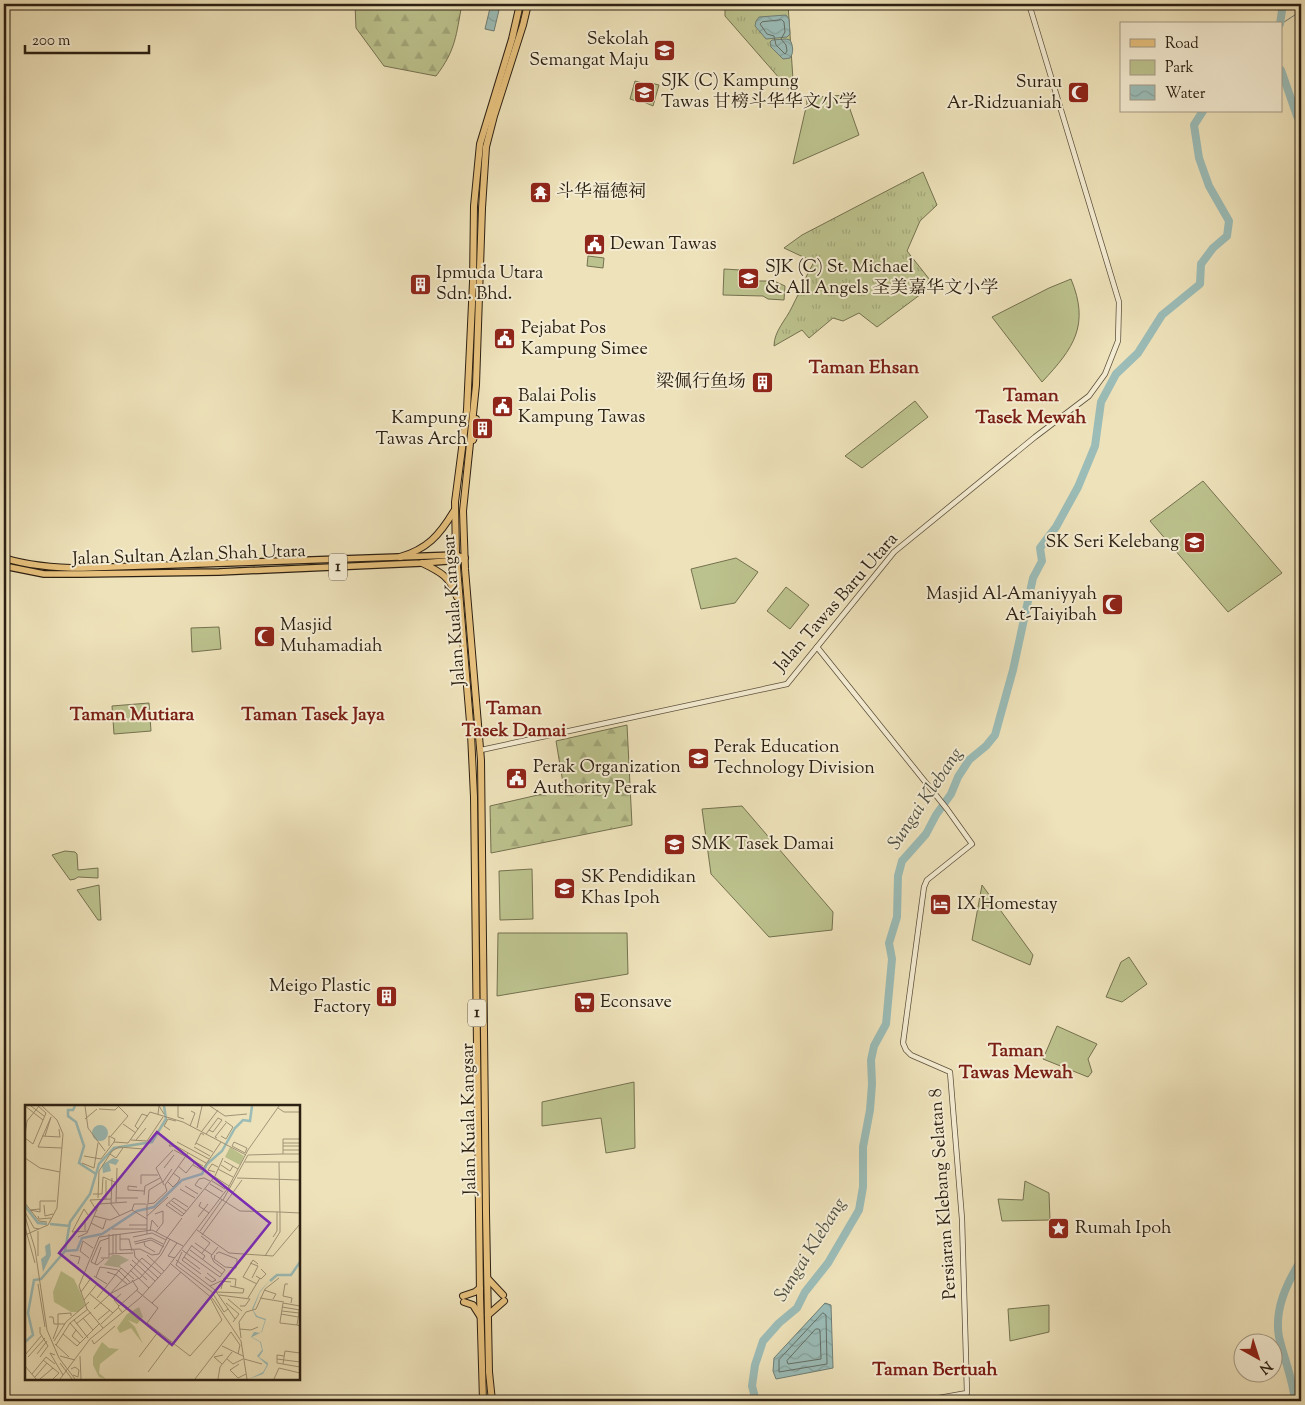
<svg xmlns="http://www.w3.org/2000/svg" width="1305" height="1405" font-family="'Sorts Mill Goudy','Noto Serif SC',serif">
  <defs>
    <pattern id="grass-tufts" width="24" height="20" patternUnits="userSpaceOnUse" patternTransform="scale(1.25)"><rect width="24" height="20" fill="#bcc28d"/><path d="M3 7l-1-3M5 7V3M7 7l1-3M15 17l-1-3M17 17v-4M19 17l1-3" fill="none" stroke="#a2a679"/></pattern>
    <pattern id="forest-firs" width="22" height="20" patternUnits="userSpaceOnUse" patternTransform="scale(1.25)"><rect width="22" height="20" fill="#bcc28d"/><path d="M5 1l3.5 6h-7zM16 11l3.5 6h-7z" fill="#a2a679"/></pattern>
    <pattern id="water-waves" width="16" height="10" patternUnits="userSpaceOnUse" patternTransform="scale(1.25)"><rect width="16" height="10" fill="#9bbcb7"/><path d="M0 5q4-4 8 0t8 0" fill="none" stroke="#86a19c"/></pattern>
  </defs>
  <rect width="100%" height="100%" fill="#eee2ba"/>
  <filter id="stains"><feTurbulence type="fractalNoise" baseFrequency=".004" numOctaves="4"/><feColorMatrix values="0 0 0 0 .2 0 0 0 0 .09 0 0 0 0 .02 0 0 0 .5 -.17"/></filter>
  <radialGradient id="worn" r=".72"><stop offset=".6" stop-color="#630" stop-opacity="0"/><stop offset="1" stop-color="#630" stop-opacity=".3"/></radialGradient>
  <!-- grass -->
  <g fill="url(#grass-tufts)" stroke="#747150">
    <polygon points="725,4 788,4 794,95 725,16"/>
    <path d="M923 172 937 205 920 221 907 251 930 280 929 288 877 327 859 313 843 321 833 318 809 338 802 330 774 346C774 331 786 320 792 307 800 292 805 277 814 262L784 248 802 235Z"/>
  </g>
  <!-- forest -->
  <g fill="url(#forest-firs)" stroke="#747150">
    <path d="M355 4H462C456 35 456 50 436 76L384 66 356 28Z"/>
    <polygon points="627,725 632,825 491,853 490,806 564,789 556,741"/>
  </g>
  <!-- park -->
  <g fill="#bcc28d" stroke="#747150">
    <polygon points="635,81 650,85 651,83 659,85 653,106 637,99 636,101 630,99"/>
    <polygon points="845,95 859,135 793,164 807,103 806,98"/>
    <polygon points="588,256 604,258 603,268 587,266"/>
    <polygon points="724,269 758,271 757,281 774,281 785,286 784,300 768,299 763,296 723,295"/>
    <path d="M1071 279C1090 325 1074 348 1042 382L992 317 1049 288Z"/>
    <polygon points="915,401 928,417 862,468 845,456"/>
    <polygon points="1203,481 1282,573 1228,612 1150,521"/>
    <polygon points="736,558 758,572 735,603 701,609 691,569"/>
    <polygon points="786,587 809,605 790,629 767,611"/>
    <polygon points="219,627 221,649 192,652 191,628"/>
    <polygon points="149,703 151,731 114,734 112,706"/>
    <polygon points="742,806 833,912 832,930 769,937 711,874 702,809"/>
    <polygon points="65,851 75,852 77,854 78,870 98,868 98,878 78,877 75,879 70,880 52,855"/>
    <polygon points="532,869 533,919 500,920 499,871"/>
    <polygon points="99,885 101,920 98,920 77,890"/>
    <polygon points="982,885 1033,955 1030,965 972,940"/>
    <polygon points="498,933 627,933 628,974 497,996"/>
    <polygon points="1129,957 1147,984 1122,1002 1106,997 1121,962"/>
    <polygon points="1057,1026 1097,1044 1088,1059 1092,1072 1088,1077 1043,1059"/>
    <polygon points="634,1082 635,1148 606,1153 601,1118 542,1126 542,1102"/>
    <polygon points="1025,1181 1049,1193 1050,1220 1002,1221 998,1199 1023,1200"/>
    <polygon points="1049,1305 1049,1332 1010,1341 1008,1309"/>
  </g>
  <!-- water -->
  <g fill="url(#water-waves)" stroke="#6f7e75">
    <polygon points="490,8 499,10 494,31 485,29"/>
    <polygon points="786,15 789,19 790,34 787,37 766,39 755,26 756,21 759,17"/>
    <path d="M786 39 790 40C793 45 794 53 790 58L783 59 771 47 770 42 772 40Z"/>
    <polygon points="825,1303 831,1305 833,1368 776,1379 773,1371 774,1358"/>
  </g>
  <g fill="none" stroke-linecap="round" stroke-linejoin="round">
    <!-- shore -->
    <g stroke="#646e65" stroke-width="1">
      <polygon points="782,20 784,22 785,32 781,39 786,45 787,51 785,54 776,45 774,36 767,34 760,24 762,22"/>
      <polygon points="823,1313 826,1315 827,1364 779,1372 779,1360"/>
      <polygon points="816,1329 819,1329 820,1331 821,1359 788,1364 787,1361"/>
    </g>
    <!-- stream -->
    <polyline stroke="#6f7e75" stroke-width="1" points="1281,24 1301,11"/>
    <!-- river -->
    <g stroke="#9bbcb7" stroke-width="8">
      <polyline points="1280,24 1283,4"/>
      <polyline points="1281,70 1297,116 1301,122"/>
      <polyline points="756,1401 752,1386 755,1365 763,1341 779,1323 797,1308 805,1292 828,1263 859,1210 863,1187 863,1147 870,1110 872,1084 871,1060 874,1046 886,1024 892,959 889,943 897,917 898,876 902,861 926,834 936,815 951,794 958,777 969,760 986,746 995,735 1013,670 1033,578 1042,561 1040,548 1056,527 1078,487 1095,446 1101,402 1116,374 1138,353 1162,315 1200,284 1201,264 1213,248 1227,236 1229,221 1209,186 1199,158 1194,125 1203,111"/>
      <path d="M1295 1401C1293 1379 1284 1359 1279 1337 1274 1309 1287 1283 1301 1260"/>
    </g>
    <defs>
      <g id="minor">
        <polyline points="817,647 947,809 972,844 927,880 924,887 903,1043 906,1050 911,1055 950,1072 962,1219 967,1393 922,1401"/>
        <polyline points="481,750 787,684 894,552 1035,437 1089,396 1105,374 1118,341 1119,302 1029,4"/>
      </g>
      <g id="major">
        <path d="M4 558C30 566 56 568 83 568L456 555 465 558"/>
        <polyline points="4,566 44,574 81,574 219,572 422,563 460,560"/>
      </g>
      <g id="highway">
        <polyline points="473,440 475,434 482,430 476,425 476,419"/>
        <path d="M400 557C427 549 439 536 454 511"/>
        <path d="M422 563C441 572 450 577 457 597"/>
        <polyline points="488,1279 503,1295"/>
        <polyline points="463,1296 475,1292 480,1288"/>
        <polyline points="464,1302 473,1305 480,1316"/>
        <polyline points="488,1315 504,1301"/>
        <polyline points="483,1401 480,1296 474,797 471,734 456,555 455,502 467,410 473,282 474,206 480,144 512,39 520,4"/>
        <polyline points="492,1401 489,1372 486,1213 481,760 465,569 463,511 476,385 482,208 486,147 494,116 523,25 528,4"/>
      </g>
    </defs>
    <!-- minor casing -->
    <use href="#minor" stroke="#5c503d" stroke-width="6"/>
    <!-- major casing -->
    <use href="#major" stroke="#2c2013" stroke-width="8"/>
    <!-- highway casing -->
    <use href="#highway" stroke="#2c2013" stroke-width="8"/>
    <!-- minor -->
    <use href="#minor" stroke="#f4ecd2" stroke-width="4.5"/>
    <!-- major -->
    <use href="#major" stroke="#e7c17d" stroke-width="5.5"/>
    <!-- highway -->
    <use href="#highway" stroke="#e7c17d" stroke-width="6"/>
  </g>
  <!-- icons -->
  <defs>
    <symbol id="school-square" viewBox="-11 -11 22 22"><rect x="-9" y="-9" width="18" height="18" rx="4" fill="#8f2418" stroke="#f4ecd2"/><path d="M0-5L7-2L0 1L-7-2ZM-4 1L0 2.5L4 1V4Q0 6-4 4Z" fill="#fff"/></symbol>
    <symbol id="mosque-square" viewBox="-11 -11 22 22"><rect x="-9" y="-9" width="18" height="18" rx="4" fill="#8f2418" stroke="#f4ecd2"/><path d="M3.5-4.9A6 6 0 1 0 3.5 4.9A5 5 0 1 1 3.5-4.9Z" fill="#fff"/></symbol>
    <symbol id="temple-square" viewBox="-11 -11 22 22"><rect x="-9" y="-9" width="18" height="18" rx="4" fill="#8f2418" stroke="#f4ecd2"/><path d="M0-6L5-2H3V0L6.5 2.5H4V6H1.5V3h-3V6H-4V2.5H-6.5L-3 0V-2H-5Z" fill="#fff"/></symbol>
    <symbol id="civic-square" viewBox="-11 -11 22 22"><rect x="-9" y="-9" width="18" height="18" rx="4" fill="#8f2418" stroke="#f4ecd2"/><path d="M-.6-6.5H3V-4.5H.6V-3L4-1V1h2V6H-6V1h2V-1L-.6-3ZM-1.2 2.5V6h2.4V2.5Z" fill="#fff"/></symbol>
    <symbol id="building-square" viewBox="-11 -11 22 22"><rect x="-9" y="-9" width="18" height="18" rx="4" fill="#8f2418" stroke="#f4ecd2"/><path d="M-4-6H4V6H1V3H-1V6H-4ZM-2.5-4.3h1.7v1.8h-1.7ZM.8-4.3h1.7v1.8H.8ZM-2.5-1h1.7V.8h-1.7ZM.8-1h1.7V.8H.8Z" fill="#fff"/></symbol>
    <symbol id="university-square" viewBox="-11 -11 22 22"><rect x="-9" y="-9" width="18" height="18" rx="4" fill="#8f2418" stroke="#f4ecd2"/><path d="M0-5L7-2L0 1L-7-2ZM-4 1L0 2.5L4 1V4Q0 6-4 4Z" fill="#fff"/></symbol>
    <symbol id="hotel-square" viewBox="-11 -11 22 22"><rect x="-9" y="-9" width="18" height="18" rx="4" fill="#8f2418" stroke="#f4ecd2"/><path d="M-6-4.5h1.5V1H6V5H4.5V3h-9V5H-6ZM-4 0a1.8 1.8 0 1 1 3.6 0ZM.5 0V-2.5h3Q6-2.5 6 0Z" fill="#fff"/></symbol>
    <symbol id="supermarket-square" viewBox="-11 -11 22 22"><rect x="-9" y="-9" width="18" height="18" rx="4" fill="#8f2418" stroke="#f4ecd2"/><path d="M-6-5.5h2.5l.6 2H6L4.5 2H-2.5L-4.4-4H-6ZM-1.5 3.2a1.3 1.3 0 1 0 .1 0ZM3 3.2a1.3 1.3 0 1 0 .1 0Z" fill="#fff"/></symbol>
    <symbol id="sight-square" viewBox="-11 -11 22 22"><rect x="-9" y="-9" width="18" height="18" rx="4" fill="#8f2418" stroke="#f4ecd2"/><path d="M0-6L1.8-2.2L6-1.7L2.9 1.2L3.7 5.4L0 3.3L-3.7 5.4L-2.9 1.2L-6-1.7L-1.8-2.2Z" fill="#fff"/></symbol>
  </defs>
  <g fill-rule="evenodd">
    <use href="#school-square" x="652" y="38" width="25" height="25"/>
    <use href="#school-square" x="632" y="80" width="25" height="25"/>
    <use href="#mosque-square" x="1066" y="80" width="25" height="25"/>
    <use href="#temple-square" x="528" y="180" width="25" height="25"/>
    <use href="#civic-square" x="582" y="232" width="25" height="25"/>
    <use href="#school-square" x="736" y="266" width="25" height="25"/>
    <use href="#building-square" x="408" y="272" width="25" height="25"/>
    <use href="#civic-square" x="492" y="326" width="25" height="25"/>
    <use href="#building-square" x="750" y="370" width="25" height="25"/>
    <use href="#civic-square" x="490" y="394" width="25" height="25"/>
    <use href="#building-square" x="470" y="416" width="25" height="25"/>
    <use href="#school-square" x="1182" y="530" width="25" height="25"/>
    <use href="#mosque-square" x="1100" y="592" width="25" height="25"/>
    <use href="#mosque-square" x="252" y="624" width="25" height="25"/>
    <use href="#university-square" x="686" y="746" width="25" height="25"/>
    <use href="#civic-square" x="504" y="766" width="25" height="25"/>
    <use href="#school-square" x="662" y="832" width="25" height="25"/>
    <use href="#school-square" x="552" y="876" width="25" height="25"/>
    <use href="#hotel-square" x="928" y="892" width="25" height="25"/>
    <use href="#building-square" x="374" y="984" width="25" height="25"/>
    <use href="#supermarket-square" x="572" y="990" width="25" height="25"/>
    <use href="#sight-square" x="1046" y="1216" width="25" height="25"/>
  </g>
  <g text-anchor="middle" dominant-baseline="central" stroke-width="4" stroke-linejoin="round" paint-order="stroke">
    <!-- shield labels -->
    <g fill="#f4ecd2" stroke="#685d4c" stroke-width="1">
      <rect x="329" y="553.5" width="18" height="27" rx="4"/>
      <rect x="468" y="999.5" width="18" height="27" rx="4"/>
    </g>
    <g font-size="16" font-weight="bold" fill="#2c2013">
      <text x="338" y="567">1</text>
      <text x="477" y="1013">1</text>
    </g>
    <!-- poi labels -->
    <g font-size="18" fill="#2c2013" stroke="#f4ecd2" text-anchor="start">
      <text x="649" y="40" text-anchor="end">Sekolah<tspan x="649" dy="21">Semangat Maju</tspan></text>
      <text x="661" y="82">SJK (C) Kampung<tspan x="661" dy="21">Tawas 甘榜斗华华文小学</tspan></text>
      <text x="1062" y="83" text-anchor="end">Surau<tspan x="1062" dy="21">Ar-Ridzuaniah</tspan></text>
      <text x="556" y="193">斗华福德祠</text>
      <text x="610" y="245">Dewan Tawas</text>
      <text x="765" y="268">SJK (C) St. Michael<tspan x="765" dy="21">&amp; All Angels 圣美嘉华文小学</tspan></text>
      <text x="436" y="274">Ipmuda Utara<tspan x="436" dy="21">Sdn. Bhd.</tspan></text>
      <text x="521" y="329">Pejabat Pos<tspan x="521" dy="21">Kampung Simee</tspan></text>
      <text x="746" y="383" text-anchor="end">梁佩行鱼场</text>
      <text x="518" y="397">Balai Polis<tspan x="518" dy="21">Kampung Tawas</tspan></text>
      <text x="467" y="419" text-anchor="end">Kampung<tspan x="467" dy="21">Tawas Arch</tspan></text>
      <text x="1179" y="543" text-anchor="end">SK Seri Kelebang</text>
      <text x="1097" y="595" text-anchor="end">Masjid Al-Amaniyyah<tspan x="1097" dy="21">At-Taiyibah</tspan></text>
      <text x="280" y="626">Masjid<tspan x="280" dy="21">Muhamadiah</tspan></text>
      <text x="714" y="748">Perak Education<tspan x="714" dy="21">Technology Division</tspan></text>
      <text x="533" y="768">Perak Organization<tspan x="533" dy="21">Authority Perak</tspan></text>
      <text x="691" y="845">SMK Tasek Damai</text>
      <text x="581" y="878">SK Pendidikan<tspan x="581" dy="21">Khas Ipoh</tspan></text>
      <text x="957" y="905">IX Homestay</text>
      <text x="371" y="987" text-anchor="end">Meigo Plastic<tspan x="371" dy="21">Factory</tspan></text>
      <text x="600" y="1003">Econsave</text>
      <text x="1075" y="1229">Rumah Ipoh</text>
    </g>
    <!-- street labels -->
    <g font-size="18" fill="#2c2013" stroke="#f4ecd2">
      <text transform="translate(189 556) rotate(-2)">Jalan Sultan Azlan Shah Utara</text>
      <text transform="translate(837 603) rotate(-49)">Jalan Tawas Baru Utara</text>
      <text transform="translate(455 610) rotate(-94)">Jalan Kuala Kangsar</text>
      <text transform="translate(470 1119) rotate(-91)">Jalan Kuala Kangsar</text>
      <text transform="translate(944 1194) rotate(-94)">Persiaran Klebang Selatan 8</text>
    </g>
    <!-- neighbourhood labels -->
    <g font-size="19" font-weight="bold" fill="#7a1f14" stroke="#f4ecd2">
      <text x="864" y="368">Taman Ehsan</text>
      <text x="1031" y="396">Taman<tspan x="1031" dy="22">Tasek Mewah</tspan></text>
      <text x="514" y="709">Taman<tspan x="514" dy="22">Tasek Damai</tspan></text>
      <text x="132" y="715">Taman Mutiara</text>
      <text x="313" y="715">Taman Tasek Jaya</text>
      <text x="1016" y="1051">Taman<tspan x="1016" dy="22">Tawas Mewah</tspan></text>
      <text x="935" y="1370">Taman Bertuah</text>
    </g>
    <!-- water labels -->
    <g font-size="19" font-style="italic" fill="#4d4f44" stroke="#f4ecd2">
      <text transform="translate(926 799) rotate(-56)">Sungai Klebang</text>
      <text transform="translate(811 1250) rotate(-58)">Sungai Klebang</text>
    </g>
  </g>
  <!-- overview -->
  <g transform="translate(25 1105)">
    <rect width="275" height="275" fill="#eee2ba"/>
    <path d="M205 42 219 51 215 60 200 52ZM87 150H94L104 155 95 160 96 163 79 160Z" fill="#bcc28d"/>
    <path d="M114 202 118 212 112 219 103 215 110 222 118 239 106 223 95 228 92 223 102 209ZM77 237 84 243 94 244 75 259 74 268 81 274 74 272 68 260V252Z" fill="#bcc28d"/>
    <path d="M36 166 49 174 56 189 60 200 53 207H46L29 197 28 187Z" fill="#bcc28d"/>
    <path d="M67 28a8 8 0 1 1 16 0a8 8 0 1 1-16 0ZM88 53 94 55 91 60 84 58 86 66 78 68 77 60ZM25 138 26 150 18 167 16 154 21 150 20 141ZM247 173 235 187 228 205 232 211 241 214 237 227 227 232 236 237 238 246 234 252 243 258V260L238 269 224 274 238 267 242 260 232 251 237 245 235 237 226 232 229 227 236 228 240 215 231 212 227 204 235 186Z" fill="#9bbcb7"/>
    <path fill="none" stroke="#9bbcb7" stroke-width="2.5" d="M50 1 48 5H43V11L51 17 59 41 54 58 71 69M0 101 13 118 22 119M25 119 45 121M40 146 52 145 57 133 77 129 112 106 129 102 157 75 177 69 182 59 197 46 210 23 218 15 225 16 227 1M245 176 252 170H266L275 157M0 237 8 230 3 208 9 175 16 174 40 146 45 117 65 89 74 59 89 43 127 37 141 14 139 1"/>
    <path fill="none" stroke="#a09477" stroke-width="1" d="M0 1 18 15M6 1 19 11M60 1 63 23 80 46M153 1V12L159 14M185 1 200 11 222 9M253 3 259 7H275M74 4 90 5 93 2M125 7 158 17 221 50M133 9 134 1 139 9M26 12 13 42 37 43M60 14 72 4M98 19 111 28M165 21 170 8 166 6M172 23 177 1M113 24 110 21 117 9 123 11M145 25 139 21 143 14 151 16M184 25 188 27 197 15M177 26 193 5M181 29 193 13 197 15M0 30 2 16 14 1M17 31 35 32 34 24M20 31 26 12M86 31 103 11 93 1M196 31 201 34 208 22 200 16M0 33 8 39 21 8 13 1M192 33 190 32 201 18M106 35 122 36 138 12M111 35 121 23M89 37 103 38 125 7M152 37 184 54M209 37 222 43 220 48 207 41ZM146 38 144 41H151L181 58M171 38 188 47M258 38H274M170 40 176 28 179 30M84 41V31L90 34 89 37M258 41H274M169 42 185 51M149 45 178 61M258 45H274M85 49 91 53 98 43M258 49V34H275M258 49H275M59 51 76 54M0 53 15 63 35 67M76 54 89 37M199 56 213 64M220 57H275M254 57 255 112M57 58 69 63 73 38M168 60 177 65 196 37M196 60 205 66 208 61M153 61 161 68 170 57M139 63 149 50M193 64 208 72M190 67 183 65 187 59 193 62M78 72 92 78M190 72 204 81M87 73 86 99 95 111M212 73 275 75M142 76 148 82 153 77 155 73 148 68M187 76 200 84M138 77 147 64M116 79V70H133M185 79 198 87M139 80 131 63 148 45M160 81 173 89M112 82 103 81V85L119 86M155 84 170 93M177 84 170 80 174 74 179 73 185 76M180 84 215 106 255 107M68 89H77L78 72M119 90 120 81 135 73M73 93 74 66 87 46 94 42 118 44M91 93H113M81 94V75M198 95 223 50 258 49M15 96H31M147 96 161 106M91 97 92 63M176 97 174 101 184 108M0 98 14 116 22 117M123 98 124 85 137 77M144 98 159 109M19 100 20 111 28 109M15 104 5 105 15 107V96M107 105 109 99H121M72 106 65 95 86 94M0 107 9 123 14 124M255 107 275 108M130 109 138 106V118L131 127M159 109 190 71 198 53M159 109 157 111 141 100 149 93 163 102M63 110 59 104 47 127 63 126M0 111 10 144 22 225 34 253 50 274M13 111 14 114 26 113M69 111 85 115 107 105 122 114M122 111 143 92M173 112 183 99M66 118 78 124 81 115M104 120H122M0 122 10 158M87 124H122M60 125V115L67 107M172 125 204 148 248 151 275 119M125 126 127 115 133 122M175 126 197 95M122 129V99L129 98 142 86 140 80 163 48M0 130 23 120 32 103 38 29 32 15 17 1M177 130 217 75M176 131 185 138 177 148M53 132 62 128 74 99 102 97M108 132 127 128 141 135M248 132 252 126V107M142 133 157 113M95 134H104L107 146M109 137 126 133 138 139M119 137 120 141 130 147M170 138 187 150M110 139 126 135 139 142M167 141 180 151 178 154M115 144 127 150 134 149 142 133M95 145 115 144M95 145V129M109 145 110 152 133 173M157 145 195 172 200 165 189 157M165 145 197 169M157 147 151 160 187 187 199 207 203 204M84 149 108 148M88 149V129M91 149V129M191 149 194 147 212 154V158M45 150 55 152 53 159M122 150 139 166M190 150 189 154 200 162 211 163 212 158M13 151V126M240 151 255 127V112M159 152 175 164M64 153 55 146 58 136 68 143M76 153H84V129M150 153 143 151 152 138M107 155 130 176M151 155 190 185 210 214M157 155 176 169M157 155 167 140M66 157 75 136 84 133M66 157 72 160 79 154M189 157 186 151 193 142M225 158 233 161 227 173M70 159 76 142M105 159 122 175M146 159 188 194 216 236 222 274M105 165 124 183M82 167 91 170 102 179M69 171 82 179M231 171 236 174 241 169 236 164M71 172 75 162 93 165 105 177M180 172 187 177 191 175 182 168M114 174 136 150 145 134M13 179 20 222M232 179 218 172 228 155 233 159M263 179H260L258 191 267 193 266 198M185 181 196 176 206 177M196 184 199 173 211 174 210 182M111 185 133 203 122 218 165 251 197 215 186 194M239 185 251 189 248 194M56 187 66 173M191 187 218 188 219 184 205 181M65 189 88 208M85 189 117 153 136 169M194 190 225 194 220 201H215M72 193 96 163 109 174M223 193 235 173M235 193 259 197M203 194 217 206M59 195 73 178M127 198 156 167M201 198 214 209 208 217M94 201 89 195 96 189M257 202 275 205M69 204 85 189 114 173M257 206 274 208M97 207 93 202 113 184 107 175M256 209 273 212M24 212H28L29 219H40M58 213 68 225M49 215 63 233M73 215 85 205M45 218 58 233M51 219 66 207M76 219 93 203M272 220 274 208V205L275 203V201L258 198 255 217V218L272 220 275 221M78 223 62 204 54 181 74 132 127 125 158 141M214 224 226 225 233 222M51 225 47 231 55 238M38 229 52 241M216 233 214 217 221 207 231 204 240 184 254 173M28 234 33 221V209L46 208V211M67 235 69 239 90 221M29 236 41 217 64 197M30 239 44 252M31 240 45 218 63 204M52 241 75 218M197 241 218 251M12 249 22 236M0 250 17 230M30 250 25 248 38 270M35 251 50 255M55 251 56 274M259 251 252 250V258L275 262M3 252 20 233M15 252 23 241 15 228V222M114 252 133 227M202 254 208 259 218 254M219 254 237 259M252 254 275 257M18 255 34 268 28 274M35 258 47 274M197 259 189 252 198 250M214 259 205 265 213 273 221 269M258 259 260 246 275 248M0 261 11 274M46 264 50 262 54 265 53 272 48 270M123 267 146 236M7 269 21 252 30 259M10 272 22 258M15 274 28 263M35 274 65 234 115 193 142 163 203 83 223 45 254 1M170 274 206 227 215 240 213 249M193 274 195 262 207 247M249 274 254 263 275 268"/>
    <path fill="#7b2cbf" fill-opacity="0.15" stroke="#7b2cbf" stroke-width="2.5" d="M132 27 245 118 147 240 34 148Z"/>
    <rect width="275" height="275" fill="none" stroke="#2c2013" stroke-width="2.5"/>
  </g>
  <!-- margin -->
  <rect width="1305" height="1405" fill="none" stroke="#eee2ba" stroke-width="20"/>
  <rect x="5" y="5" width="1295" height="1395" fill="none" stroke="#2c2013" stroke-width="2.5"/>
  <rect x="10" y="10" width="1285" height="1385" fill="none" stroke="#2c2013"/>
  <!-- legend -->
  <rect x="1120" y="22" width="162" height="90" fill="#f4ecd2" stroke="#a49a86"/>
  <rect x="1130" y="39" width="25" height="8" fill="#e7c17d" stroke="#a49a86"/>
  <text x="1165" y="48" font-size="15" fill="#2c2013">Road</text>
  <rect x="1130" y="60" width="25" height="15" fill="#bcc28d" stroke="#a49a86"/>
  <text x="1165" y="72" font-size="15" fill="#2c2013">Park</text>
  <rect x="1130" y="85" width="25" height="15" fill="url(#water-waves)" stroke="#a49a86"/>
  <text x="1165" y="98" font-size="15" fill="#2c2013">Water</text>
  <!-- north arrow -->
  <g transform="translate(1258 1358) rotate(141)"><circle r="24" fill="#f4ecd2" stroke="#a49a86"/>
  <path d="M0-4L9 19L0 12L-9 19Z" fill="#8f2418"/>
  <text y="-8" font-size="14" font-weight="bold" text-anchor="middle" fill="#2c2013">N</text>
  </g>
  <!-- scale -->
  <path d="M25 45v8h124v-8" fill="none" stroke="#2c2013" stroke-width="2.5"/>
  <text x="32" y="45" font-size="15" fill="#2c2013" stroke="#f4ecd2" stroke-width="4" paint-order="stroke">200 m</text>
  <rect width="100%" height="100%" filter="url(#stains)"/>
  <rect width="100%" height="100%" fill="url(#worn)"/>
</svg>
